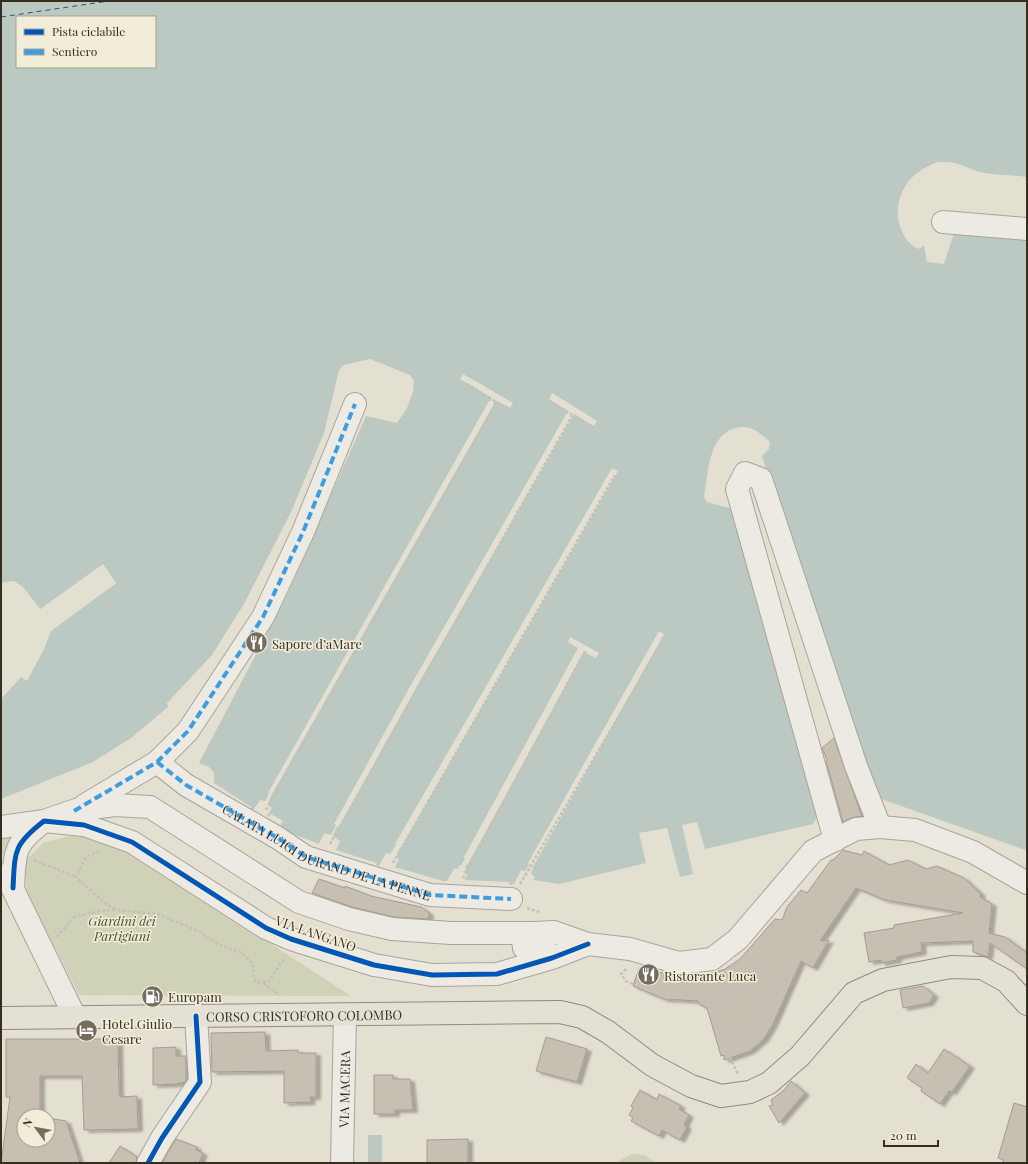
<svg xmlns="http://www.w3.org/2000/svg" width="1028" height="1164" font-family="'Playfair Display',serif">
  <defs>
    <filter id="shadow"><feDropShadow dx="4.5" dy="2.5" stdDeviation="1" flood-color="#0004"/></filter>
  </defs>
  <rect width="100%" height="100%" fill="#e3dfd1"/>
  <!-- green -->
  <g fill="#cfd2b6">
    <polygon points="22,829 13,840 4,858 1,852 1,833"/>
    <polygon points="95,829 351,996 79,995 27,892 24,862 43,843"/>
    <polygon points="632,1154 644,1155 657,1163 615,1163"/>
  </g>
  <!-- water -->
  <g fill="#bbc9c2" fill-rule="evenodd">
    <path d="M1 1H1027V177C1013 175 998 175 984 173 969 170 957 160 940 162 936 162 932 164 929 166 908 175 896 195 898 218 900 230 906 244 919 249L924 245 927 262 944 264 954 233 1027 239V845L1025 850 873 796 762 456 769 449 770 442C758 431 749 423 732 429 708 439 708 475 704 497L707 502 733 509 817 817 813 824 705 849 697 822 682 825 693 874 680 877 667 828 639 833 646 863 559 884 533 880 535 877 531 874 533 867 664 634 659 631 528 863 529 865 525 871 521 870 514 884 510 885 509 882 465 880 467 875 464 872 466 869 465 867 469 862 584 652 596 658 599 653 570 637 568 642 578 648 464 857 465 859 461 865 459 866 458 869 454 868 447 881H443L395 867 399 859 396 857 400 848H401L618 471 612 468 395 844 396 845 390 854 386 853 379 866 376 865 377 863 336 850 340 841 333 836 337 826 339 827 417 686 574 414 594 426 597 421 552 393 549 399 568 411 412 683 334 824 336 825 331 835 324 833 319 844 293 834 280 826 283 821 271 814 269 817 267 816 272 808 268 804 271 796 494 404 493 403 495 400 510 408 513 403 463 374 460 379 492 398 491 401H489L268 793 269 794 265 801 260 800 252 812 250 810 251 807 214 783V773L209 767 199 763 286 597 366 416 397 423 407 408 413 392 414 381 410 375 370 359 344 365 339 370 324 433 292 510 245 602 212 655 167 703 168 707 131 738 93 762 1 799V699L21 677 27 681 43 651 51 631 115 584 103 565 41 610 23 587 14 581 1 583ZM17 17H155V67H17Z"/>
    <rect x="368" y="1135" width="14" height="28"/>
  </g>
  <!-- pier -->
  <polygon fill="#e3dfd1" points="103,564 116,583 51,630 112,583 103,568 42,611 39,610"/>
  <g fill="none" stroke-linecap="round" stroke-linejoin="round">
    <!-- ferry -->
    <polyline stroke="#355" stroke-width="1" stroke-dasharray="5 4" stroke-linecap="butt" points="1,17 109,1"/>
  </g>
  <!-- building -->
  <g fill="#c6bfb2" stroke="#a39c91" filter="url(#shadow)">
    <polygon points="834,738 862,816 851,818 843,822 826,761 827,760 822,748"/>
    <polygon points="843,850 862,855 864,851 889,865 908,860 926,869 937,866 964,878 981,894 980,897 992,904 989,933 1005,937 1027,953 1027,969 990,943 988,957 973,952 973,941 921,943 922,952 897,957 897,960 881,963 881,960 869,962 864,933 894,928 894,925 963,913 885,900 856,888 820,941 829,940 813,968 801,961 773,1024 764,1039 750,1051 724,1060 724,1055 721,1056 707,1008 700,1005 698,1001 664,999 633,986 639,968 684,977 706,975 725,969 740,959 775,919 782,920 787,907 801,890 807,893 831,860 833,860"/>
    <polygon points="319,879 345,888 345,886 371,896 421,907 429,913 428,919 394,917 352,907 312,893"/>
    <polygon points="923,986 934,995 929,1003 903,1008 900,990"/>
    <polygon points="265,1032 266,1051 298,1050 298,1053 316,1053 316,1097 310,1097 311,1102 284,1103 284,1071 212,1072 211,1033"/>
    <polygon points="546,1037 587,1049 577,1082 536,1071"/>
    <polygon points="6,1039 118,1039 119,1092 120,1097 137,1096 138,1129 84,1130 82,1076 40,1076 40,1116 24,1116 24,1140 48,1140 48,1118 66,1121 80,1163 1,1163 10,1097 6,1097"/>
    <polygon points="176,1047 176,1056 186,1056 186,1080 185,1082 176,1084 153,1085 153,1048"/>
    <polygon points="944,1049 970,1066 952,1092 949,1091 940,1104 921,1091 922,1088 907,1078 916,1064 928,1073"/>
    <polygon points="374,1075 393,1075 393,1079 410,1079 413,1110 395,1110 395,1114 374,1114"/>
    <polygon points="791,1081 805,1093 779,1123 769,1106 773,1105 771,1100 784,1090"/>
    <polygon points="640,1090 657,1100 659,1094 681,1106 679,1109 689,1115 684,1125 687,1127 680,1140 662,1130 659,1136 631,1121 633,1118 629,1115 633,1108 631,1106"/>
    <polygon points="1014,1103 1027,1107 1027,1163 1003,1163 1004,1160 998,1158"/>
    <polygon points="176,1139 197,1147 196,1150 203,1153 199,1163 162,1163"/>
    <polygon points="468,1139 468,1163 427,1163 427,1140"/>
    <polygon points="120,1146 137,1157 136,1163 109,1163"/>
  </g>
  <g fill="none" stroke-linecap="round" stroke-linejoin="round">
    <defs>
      <g id="minor">
        <polyline points="943,222 1027,229"/>
        <polyline points="157,762 186,785 278,838 306,857 430,895 511,899"/>
        <polyline points="85,805 157,762 188,731 263,617 303,532 355,404"/>
        <polyline points="1,827 44,821 76,810 115,805 150,807 299,902 349,919 392,929 451,933 536,933 542,937 544,943 539,952 529,952 524,948 523,941 530,933"/>
        <polyline points="835,840 737,489 745,473 761,479 856,766 880,827"/>
        <polyline points="6,875 75,1017"/>
        <path d="M13 888C15 851 13 845 44 821L84 825 132 842 266 928 291 939 374 965 432 975 497 974 552 958 588 944"/>
        <polyline points="533,933 554,932 588,944 630,949 679,963 712,959 738,939 813,851 856,829 880,827 915,830 973,852 1027,883"/>
        <polyline points="148,1163 162,1138 200,1082 196,1016"/>
        <path id="s1" d="M342 1163 345 1015"/>
      </g>
      <g id="major">
        <path id="s2" d="M1 1018 560 1012 582 1017 608 1032 652 1065 691 1086 721 1096 750 1092 769 1083 800 1056 854 993 883 980 951 967 982 968 1006 981 1027 1004"/>
      </g>
    </defs>
    <!-- minor casing -->
    <use href="#minor" stroke="#a9a499" stroke-width="24"/>
    <!-- major casing -->
    <use href="#major" stroke="#8f8a80" stroke-width="24"/>
    <!-- path -->
    <g stroke="#c4c1b9" stroke-width="2.5" stroke-dasharray="3 2" stroke-linecap="butt">
      <polyline points="467,384 511,411"/>
      <polyline points="553,403 596,430"/>
      <polyline points="266,810 497,402"/>
      <polyline points="330,844 572,416"/>
      <polyline points="99,851 86,857 76,877 107,905 118,910 158,914 200,932 218,944 240,952 253,963 254,979 257,983 269,981 285,957"/>
      <polyline points="34,860 76,877"/>
      <polyline points="393,863 615,475"/>
      <polyline points="463,878 585,651"/>
      <polyline points="520,884 663,641"/>
      <polyline points="527,908 540,912"/>
      <polyline points="57,937 74,917 99,911 116,910"/>
      <polyline points="626,969 621,974 626,981 666,998 701,997 713,1002 727,1051 738,1074"/>
      <polyline points="263,983 280,995"/>
      <polyline points="713,1002 763,973 770,975 775,985 756,1027 727,1051"/>
    </g>
    <!-- minor -->
    <use href="#minor" stroke="#eceae2" stroke-width="22"/>
    <!-- major -->
    <use href="#major" stroke="#e3e0d4" stroke-width="22"/>
    <!-- quiet -->
    <g stroke="#3e9de0" stroke-width="4" stroke-dasharray="8 4" stroke-linecap="butt">
      <path id="s3" d="M157 762 186 785 278 838 306 857 430 895 511 899"/>
      <polyline points="74,811 157,762 188,731 263,617 303,532 355,404"/>
    </g>
    <defs>
      <g id="cycleway">
        <path d="M13 888C15 851 13 845 44 821L84 825 132 842 266 928 291 939 374 965 432 975 497 974 552 958 588 944"/>
        <polyline points="148,1163 162,1138 200,1082 196,1016"/>
      </g>
    </defs>
    <!-- cycleway casing -->
    <use href="#cycleway" stroke="#f2edd9" stroke-width="8"/>
    <!-- cycleway -->
    <use href="#cycleway" stroke="#0057b8" stroke-width="5"/>
  </g>
  <!-- icons -->
  <defs>
    <symbol id="restaurant-disc" viewBox="-11 -11 22 22"><circle r="9.5" fill="#736c5f" stroke="#f2edd9"/><path d="M-5-6h1v4h1v-4h1v4h1v-4h1v5L-1.5 .5V6h-2V.5L-5-1ZM5-6V6H3V1.5H1.5Q1.5-4 5-6Z" fill="#fff"/></symbol>
    <symbol id="fuel-disc" viewBox="-11 -11 22 22"><circle r="9.5" fill="#736c5f" stroke="#f2edd9"/><path d="M-5.5-6h7V0h2V4h1.3V-2.5L3-4.5l.8-.8L6-3V5H2.5V1h-1V6h-7ZM-4.2-4.7v3.2H.2V-4.7Z" fill="#fff"/></symbol>
    <symbol id="hotel-disc" viewBox="-11 -11 22 22"><circle r="9.5" fill="#736c5f" stroke="#f2edd9"/><path d="M-6-4.5h1.5V1H6V5H4.5V3h-9V5H-6ZM-4 0a1.8 1.8 0 1 1 3.6 0ZM.5 0V-2.5h3Q6-2.5 6 0Z" fill="#fff"/></symbol>
  </defs>
  <g fill-rule="evenodd">
    <use href="#restaurant-disc" x="244" y="630" width="25" height="25"/>
    <use href="#restaurant-disc" x="636" y="962" width="25" height="25"/>
    <use href="#fuel-disc" x="140" y="984" width="25" height="25"/>
    <use href="#hotel-disc" x="74" y="1018" width="25" height="25"/>
  </g>
  <g text-anchor="middle" dominant-baseline="central" stroke-width="3" stroke-linejoin="round" paint-order="stroke">
    <!-- poi labels -->
    <g font-size="13" fill="#372e22" stroke="#f2edd9" text-anchor="start">
      <text x="272" y="643">Sapore d’aMare</text>
      <text x="664" y="975">Ristorante Luca</text>
      <text x="168" y="996">Europam</text>
      <text x="102" y="1023">Hotel Giulio<tspan x="102" dy="15">Cesare</tspan></text>
    </g>
    <!-- street labels -->
    <g font-size="13" fill="#372e22" stroke="#f2edd9">
      <text stroke="none"><textPath href="#s3" startOffset="194">CALATA LUIGI DURAND DE LA PENNE</textPath></text>
      <text transform="translate(316 933) rotate(19)">VIA LANGANO</text>
      <text stroke="none"><textPath href="#s2" startOffset="303">CORSO CRISTOFORO COLOMBO</textPath></text>
      <text stroke="none"><textPath href="#s1" startOffset="74">VIA MACERA</textPath></text>
    </g>
    <!-- park labels -->
    <g font-size="13" font-style="italic" fill="#45522b" stroke="#f2edd9">
      <text x="122" y="920">Giardini dei<tspan x="122" dy="15">Partigiani</tspan></text>
    </g>
  </g>
  <!-- border -->
  <rect width="1028" height="1164" fill="none" stroke="#372e22" stroke-width="4"/>
  <!-- legend -->
  <rect x="16" y="16" width="140" height="52" fill="#f2edd9" stroke="#a7a190"/>
  <rect x="24" y="29" width="20" height="6" fill="#0057b8" stroke="#a7a190"/>
  <text x="52" y="36" font-size="12" fill="#372e22">Pista ciclabile</text>
  <rect x="24" y="49" width="20" height="6" fill="#3e9de0" stroke="#a7a190"/>
  <text x="52" y="56" font-size="12" fill="#372e22">Sentiero</text>
  <!-- north arrow -->
  <g transform="translate(36 1128) rotate(302)"><circle r="19" fill="#f2edd9" stroke="#a7a190"/>
  <path d="M0-3L7 15L0 10L-7 15Z" fill="#736c5f"/>
  <text y="-6" font-size="11" font-weight="bold" text-anchor="middle" fill="#372e22">N</text>
  </g>
  <!-- scale -->
  <path d="M884 1140v6h54v-6" fill="none" stroke="#372e22" stroke-width="2"/>
  <text x="890" y="1140" font-size="12" fill="#372e22" stroke="#f2edd9" stroke-width="3" paint-order="stroke">20 m</text>
</svg>
